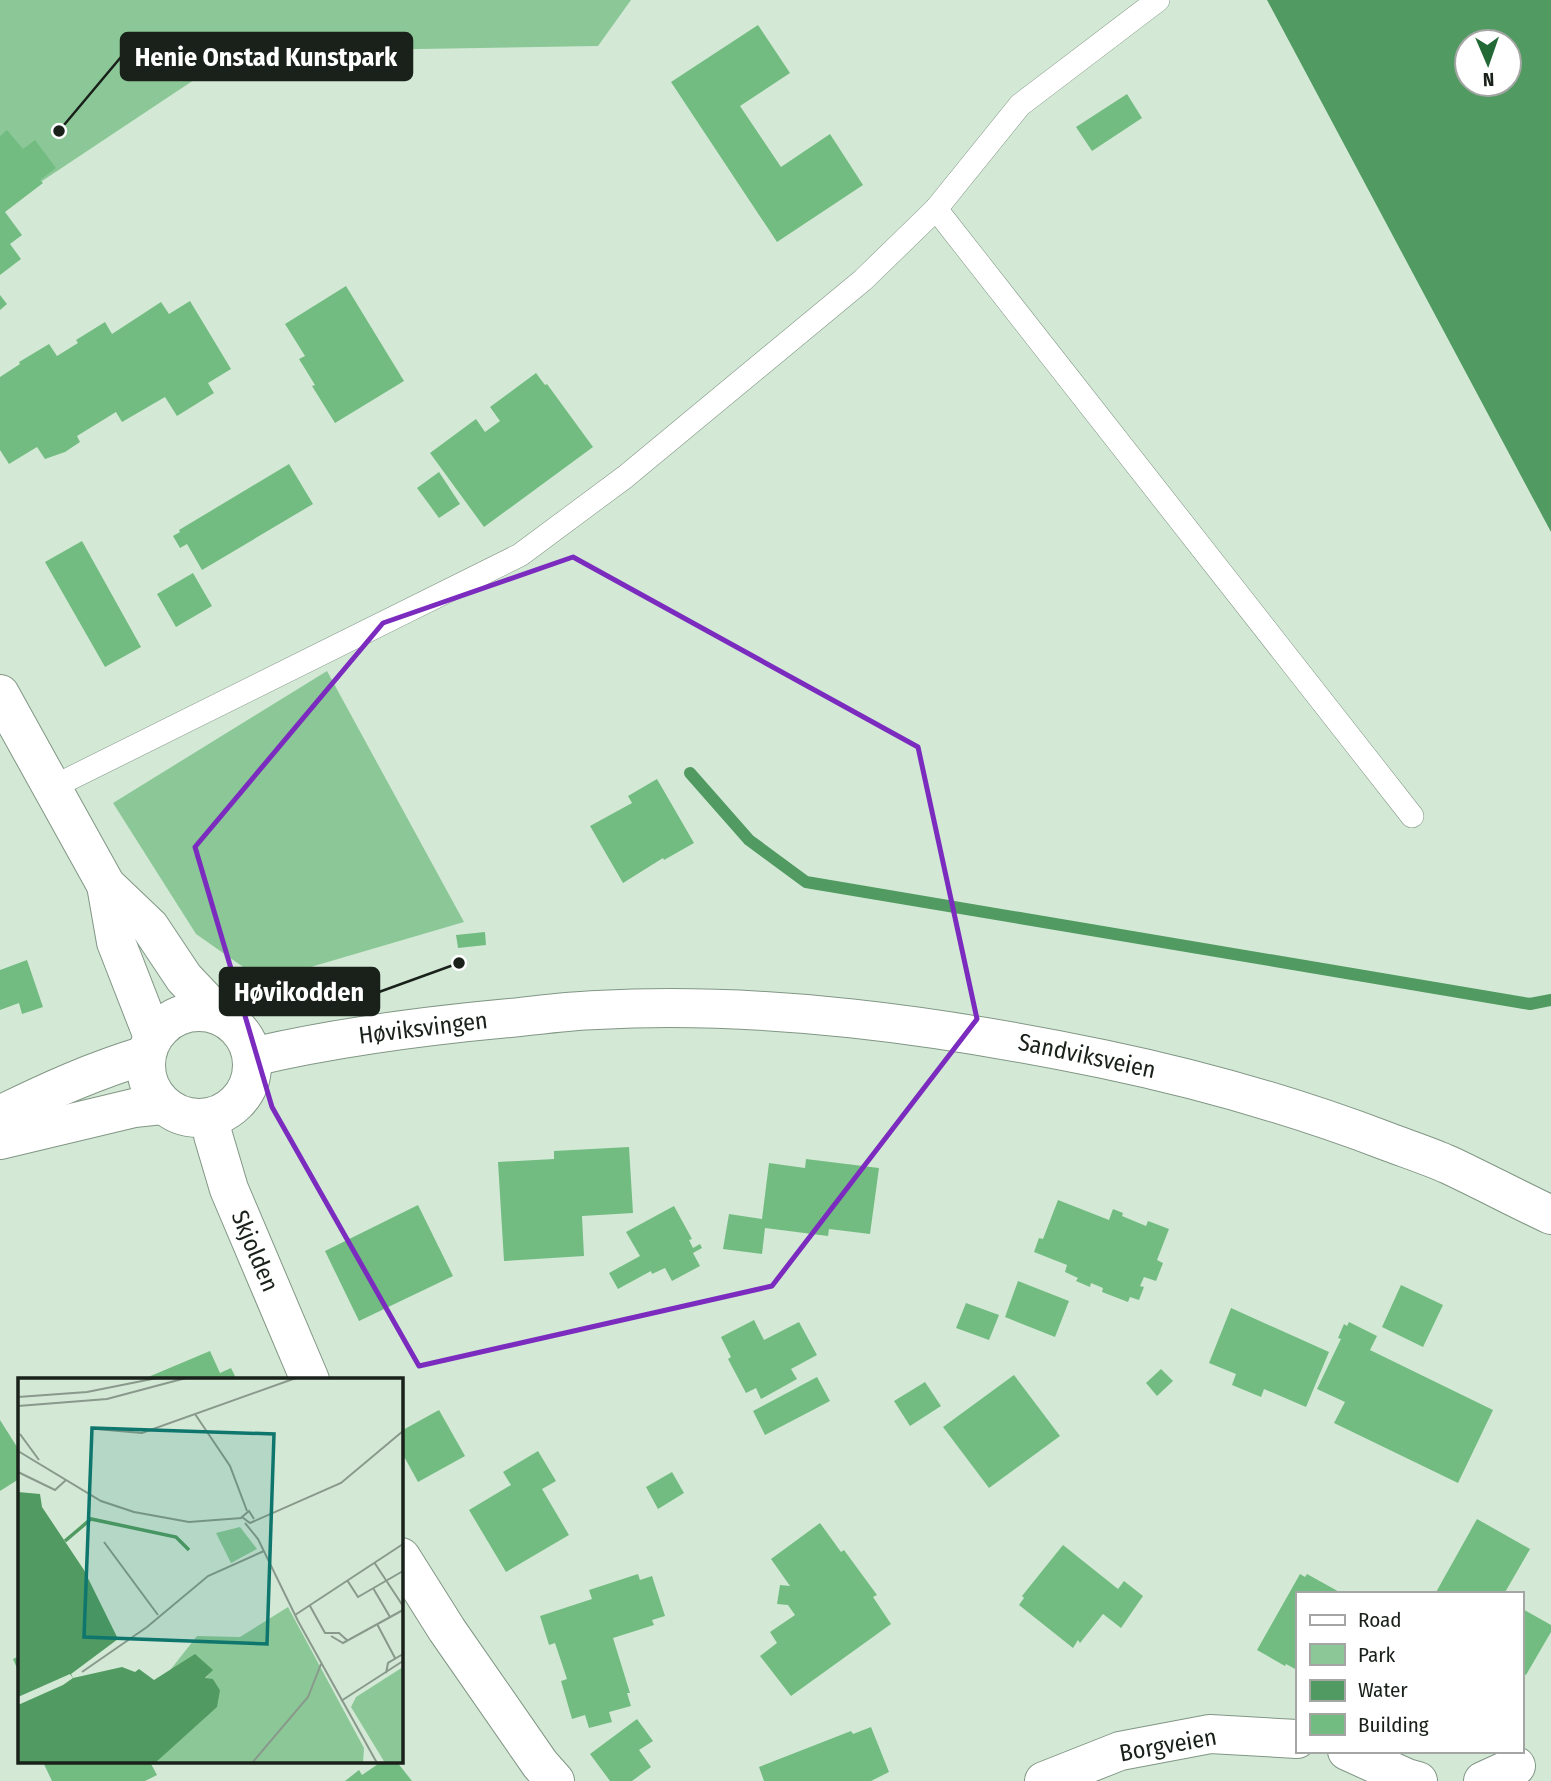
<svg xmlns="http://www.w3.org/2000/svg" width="1551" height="1781" font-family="'Fira Sans Condensed',sans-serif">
  <rect width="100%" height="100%" fill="#d3e9d6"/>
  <!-- green -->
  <g fill="#8cc897">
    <polygon points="0,0 631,0 598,46 236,52 0,209"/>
    <polygon points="327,671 464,922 263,981 196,934 113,803"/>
  </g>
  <!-- water -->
  <path fill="#519a61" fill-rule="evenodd" d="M1267 0H1551V532ZM1467 42H1509V84H1467Z"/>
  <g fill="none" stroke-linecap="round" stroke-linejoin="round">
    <!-- stream -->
    <polyline stroke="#519a61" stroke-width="12" points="690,773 749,840 806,882 1530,1004 1551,1000"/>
  </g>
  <!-- building -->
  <g fill="#73bc81">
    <polygon points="758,25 790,73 740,106 781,167 830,134 863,185 777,242 671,82"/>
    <polygon points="1127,94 1142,118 1092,151 1076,127"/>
    <polygon points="7,130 23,149 35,140 56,168 40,180 43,183 5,212 22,235 10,244 21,259 0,275 0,136"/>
    <polygon points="346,286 404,381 335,423 312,386 315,385 299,359 305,356 285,324"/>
    <polygon points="0,295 7,304 0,310"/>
    <polygon points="190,301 231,369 208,383 214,393 177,416 165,397 122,422 116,412 77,436 80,442 65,452 45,459 37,447 9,464 0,450 0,377 20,364 19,362 49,344 57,356 78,343 76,340 105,322 112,334 161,302 169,314"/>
    <polygon points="536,373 545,385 547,384 593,447 484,527 430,453 476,419 485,432 500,421 490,407"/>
    <polygon points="289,464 313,504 202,570 187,544 180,548 173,536 180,532 179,530"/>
    <polygon points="439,472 460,504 439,518 417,488"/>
    <polygon points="82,541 141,647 105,667 45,562"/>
    <polygon points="193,573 212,606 176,627 157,594"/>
    <polygon points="657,779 694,843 664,860 663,858 623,883 590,826 632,803 628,796"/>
    <polygon points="485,932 486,945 458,948 456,935"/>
    <polygon points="27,960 43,1007 22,1014 19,1003 0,1010 0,970"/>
    <polygon points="629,1147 633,1213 582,1216 584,1256 504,1261 498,1162 554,1159 554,1151"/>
    <polygon points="806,1159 879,1168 870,1234 829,1229 828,1236 765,1228 762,1254 723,1249 729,1214 762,1219 769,1163 805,1168"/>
    <polygon points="1058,1200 1109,1220 1113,1209 1123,1213 1122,1216 1146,1226 1148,1221 1169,1229 1157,1260 1163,1263 1156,1281 1144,1277 1140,1286 1144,1287 1139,1300 1130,1297 1128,1302 1102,1292 1103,1288 1091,1283 1090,1287 1076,1281 1078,1278 1065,1272 1067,1265 1034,1252 1039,1238 1043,1239"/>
    <polygon points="418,1205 453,1276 359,1321 325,1251"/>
    <polygon points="674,1206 692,1239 689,1240 693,1248 700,1244 702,1248 693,1253 700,1266 672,1281 665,1268 652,1274 651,1271 618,1289 609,1273 640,1256 626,1232"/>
    <polygon points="1018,1281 1069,1301 1055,1337 1005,1317"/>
    <polygon points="1401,1285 1443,1305 1423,1347 1382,1327"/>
    <polygon points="966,1303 999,1315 989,1340 956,1328"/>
    <polygon points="1231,1308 1329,1352 1306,1407 1264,1389 1261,1397 1232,1385 1236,1374 1209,1363"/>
    <polygon points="754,1320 764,1340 799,1322 817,1355 791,1369 797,1379 761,1399 756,1388 746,1393 728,1359 731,1357 721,1337"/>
    <polygon points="1349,1322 1377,1336 1370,1350 1493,1410 1458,1483 1334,1423 1345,1402 1317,1389 1341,1339 1338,1338 1344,1324 1347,1326"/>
    <polygon points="210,1351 220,1373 231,1368 237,1380 141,1380"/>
    <polygon points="1161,1369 1173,1381 1157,1396 1146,1383"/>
    <polygon points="1014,1375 1060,1436 989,1488 943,1427"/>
    <polygon points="817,1377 830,1401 765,1435 753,1411"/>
    <polygon points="925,1382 941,1406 910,1426 894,1401"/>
    <polygon points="439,1410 465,1456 418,1482 401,1451 401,1431"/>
    <polygon points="0,1420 19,1450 19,1479 0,1491"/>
    <polygon points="538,1451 556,1481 542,1489 569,1535 506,1572 469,1510 511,1485 503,1472"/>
    <polygon points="672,1472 684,1493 658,1509 646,1487"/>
    <polygon points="1477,1519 1530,1549 1504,1594 1435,1594"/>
    <polygon points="820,1523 841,1552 844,1550 877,1595 873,1597 891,1624 791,1696 760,1656 777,1643 770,1632 795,1615 788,1605 777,1604 780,1585 790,1586 771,1559"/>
    <polygon points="1063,1545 1118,1589 1124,1581 1143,1596 1121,1628 1103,1614 1080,1643 1078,1640 1073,1648 1019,1605 1024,1598 1022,1596"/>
    <polygon points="638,1574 640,1580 652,1576 665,1616 652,1620 654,1625 613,1638 630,1693 627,1693 631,1706 609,1712 612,1722 589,1728 585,1715 572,1719 561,1681 567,1679 555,1643 549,1645 540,1616 592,1599 589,1590"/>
    <polygon points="1300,1574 1305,1577 1307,1574 1343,1594 1297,1594 1297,1670 1286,1664 1285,1666 1257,1650"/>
    <polygon points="1521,1608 1551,1625 1551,1632 1526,1675 1521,1672"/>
    <polygon points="19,1656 19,1673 13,1659"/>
    <polygon points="637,1719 653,1741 639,1750 651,1767 632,1781 610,1781 590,1754"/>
    <polygon points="871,1727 889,1772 871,1781 764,1781 759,1767 851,1731 853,1734"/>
    <polygon points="43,1762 150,1762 157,1775 145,1781 52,1781"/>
    <polygon points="381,1762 397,1762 412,1781 345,1781 359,1770 362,1775"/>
  </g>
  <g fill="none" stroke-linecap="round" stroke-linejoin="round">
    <defs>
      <g id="lane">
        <polyline points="936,209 1412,816"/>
        <polyline points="51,788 520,555 625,477 863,280 936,209 1020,105 1158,0"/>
      </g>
      <g id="street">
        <polyline points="0,694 106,885 150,927 184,978 219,1015"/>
        <polyline points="106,885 116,942 153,1037"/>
        <polyline points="211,1118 213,1135 229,1189 310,1380"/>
        <polyline points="401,1557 447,1630 540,1764 555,1781"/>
        <polyline points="1347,1751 1407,1778 1418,1781"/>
        <polyline points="1044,1781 1120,1751 1210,1734 1297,1739"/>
        <polyline points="1483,1781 1516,1766"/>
      </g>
      <g id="secondary">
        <circle cx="199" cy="1065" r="53"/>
        <path d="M252 1057C337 1037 423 1026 510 1018 539 1015 568 1011 597 1010 766 1001 938 1025 1103 1059 1199 1079 1294 1106 1386 1141 1407 1149 1429 1156 1449 1165 1483 1181 1517 1199 1551 1215"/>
        <path d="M0 1115C49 1091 93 1071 146 1055"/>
        <polyline points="0,1140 134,1108 162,1105"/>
      </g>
    </defs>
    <!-- lane casing -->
    <use href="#lane" stroke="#819684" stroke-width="24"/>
    <!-- street casing -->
    <use href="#street" stroke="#819684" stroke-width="40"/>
    <!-- secondary casing -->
    <use href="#secondary" stroke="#819684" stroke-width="40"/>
    <!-- lane -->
    <use href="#lane" stroke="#fff" stroke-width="23"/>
    <!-- street -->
    <use href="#street" stroke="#fff" stroke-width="38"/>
    <!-- secondary -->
    <use href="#secondary" stroke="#fff" stroke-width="38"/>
  </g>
  <!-- marked area -->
  <path fill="none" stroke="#7b2cbf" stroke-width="5" stroke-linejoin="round" d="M573 557 918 747 977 1019 772 1286 419 1366 272 1107 195 847 383 623Z"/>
  <g text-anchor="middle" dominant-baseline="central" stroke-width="5" stroke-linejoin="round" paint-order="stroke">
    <!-- street labels -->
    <g font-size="24" fill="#19211a" stroke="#fff">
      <text transform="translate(423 1028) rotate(-7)">Høviksvingen</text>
      <text transform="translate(1087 1056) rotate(12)">Sandviksveien</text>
      <text transform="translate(255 1251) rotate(67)">Skjolden</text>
      <text transform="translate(1168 1745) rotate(-10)">Borgveien</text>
    </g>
  </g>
  <!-- overview -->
  <g transform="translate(18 1378)">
    <rect width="385" height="385" fill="#d3e9d6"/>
    <path d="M222 149 239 171 213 185 198 155ZM270 229 346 370 345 385H137L202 312 195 301H187L192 295 149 296 179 258 222 259ZM385 289V385H367L333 329 338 319Z" fill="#8cc897"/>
    <path d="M0 114 22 116 24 129 66 192 100 261 53 296 55 300 104 289 117 294 121 291 136 302 177 276 195 292 187 300 195 301 202 312 199 329 137 385H0Z" fill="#519a61"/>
    <path d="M52 296 55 300 45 307 0 327V319Z" fill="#d3e9d6"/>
    <path fill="none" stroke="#519a61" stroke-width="3.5" d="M47 163 73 141 158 159 171 172"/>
    <path fill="none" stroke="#89998b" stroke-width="2" d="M0 19 69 14 139 0M0 28 89 21 168 0M177 36 212 88 229 133M78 51 124 55 278 0M2 56 21 82M0 73 83 123 116 134 171 144 224 140M0 94 37 112 48 102M236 141 231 133 224 139 232 145 323 105 385 53M227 145 240 161 280 243 359 385M86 164 140 237M356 184 385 228M329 202 340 219 385 193M355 210 372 239M292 228 307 255H321L330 263M277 237 385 166M359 246 377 280M313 258 325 265 385 232M64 294 129 249 190 198 246 173M368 295 370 285 385 276M323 323 385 283M234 385 290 319 303 286"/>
    <path fill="#0f766e" fill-opacity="0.15" stroke="#0f766e" stroke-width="3.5" d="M74 50 256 56 249 266 66 259Z"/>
    <rect width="385" height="385" fill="none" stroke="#19211a" stroke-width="3.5"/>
  </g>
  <!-- callouts -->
  <path fill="none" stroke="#19211a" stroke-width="2.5" d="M59 131L121 57M459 963L379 992"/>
  <g fill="#19211a" stroke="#fff" stroke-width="2.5">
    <circle cx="59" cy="131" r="7"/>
    <circle cx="459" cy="963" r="7"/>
  </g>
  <g fill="#19211a" stroke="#19211a" stroke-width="2.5">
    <rect x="121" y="33" width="291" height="47" rx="7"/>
    <rect x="220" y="968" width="159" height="47" rx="7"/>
  </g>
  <g font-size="26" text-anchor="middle" font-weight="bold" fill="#fff">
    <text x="266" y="66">Henie Onstad Kunstpark</text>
    <text x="299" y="1001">Høvikodden</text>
  </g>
  <!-- legend -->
  <rect x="1296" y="1592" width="228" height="161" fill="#ffffff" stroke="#a3a6a3" stroke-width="2"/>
  <rect x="1310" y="1615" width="35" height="10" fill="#ffffff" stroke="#a3a6a3" stroke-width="2"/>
  <text x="1358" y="1627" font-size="21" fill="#19211a">Road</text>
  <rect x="1310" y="1644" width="35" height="21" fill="#8cc897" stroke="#a3a6a3" stroke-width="2"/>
  <text x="1358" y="1662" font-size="21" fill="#19211a">Park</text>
  <rect x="1310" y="1680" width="35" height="21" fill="#519a61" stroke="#a3a6a3" stroke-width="2"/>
  <text x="1358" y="1697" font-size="21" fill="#19211a">Water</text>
  <rect x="1310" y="1714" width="35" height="21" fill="#73bc81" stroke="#a3a6a3" stroke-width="2"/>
  <text x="1358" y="1732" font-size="21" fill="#19211a">Building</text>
  <!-- north arrow -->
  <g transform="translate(1488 63) rotate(178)"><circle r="33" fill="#ffffff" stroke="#a3a6a3" stroke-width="2"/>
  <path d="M0-5L12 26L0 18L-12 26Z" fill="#226936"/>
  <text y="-10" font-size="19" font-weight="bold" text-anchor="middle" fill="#19211a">N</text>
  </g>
</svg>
